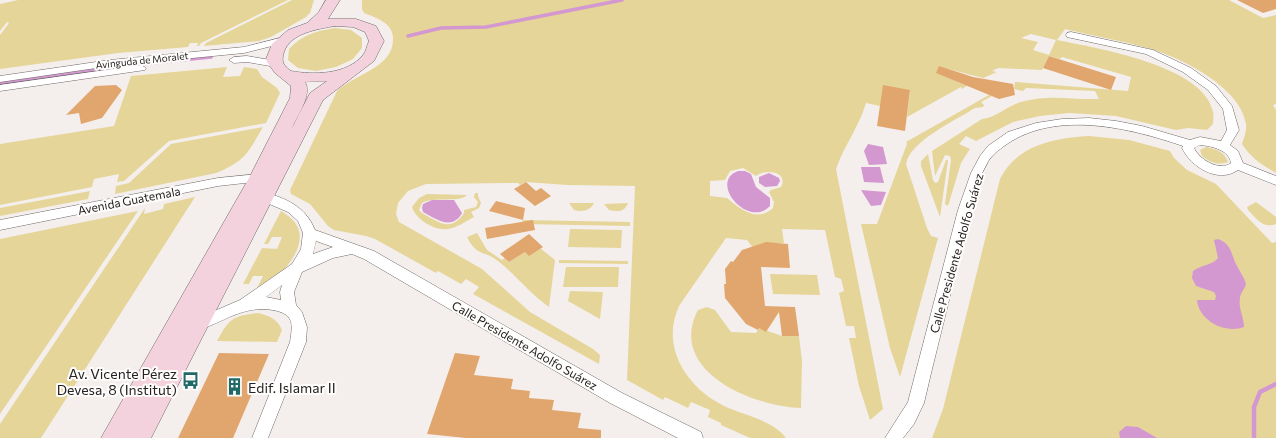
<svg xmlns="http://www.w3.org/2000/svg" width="1276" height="438" font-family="Commissioner,sans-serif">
  <rect width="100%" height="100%" fill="#f4efed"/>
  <!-- green -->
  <g fill="#e5d599" fill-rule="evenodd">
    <polygon points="18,0 288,0 201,43 199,46 197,46 198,43 190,43 188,47 118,53 0,69 0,35 9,23 7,22 0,31 0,4"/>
    <polygon points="292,0 314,0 310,13 306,17 271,37 259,41 204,46 206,43"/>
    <path d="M362 0H1229L1263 18 1276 15V104L1273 105 1276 110V173C1262 165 1251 158 1242 144 1244 138 1247 130 1246 124 1240 87 1183 59 1151 49 1123 41 1094 36 1065 29L1057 40C1095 48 1204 65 1213 112 1214 116 1213 121 1213 124L1207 130 1188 128 1176 130 1116 116 1069 113 1040 116 1013 122 976 141 966 136 959 144 970 149 961 163 948 206 945 204 951 160 950 156 945 155 935 176 932 151 982 119C998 117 1006 106 1021 102 1051 94 1070 100 1099 99L1095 91 1026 88 1023 91 1014 89 1015 82 1128 91 1131 77 1062 57 1060 59 1049 56 1042 70 998 68 992 71 997 72 983 78 948 69 944 76 965 85 973 82 962 89 961 87 907 117 910 91 880 106 866 103C859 127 844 146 836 169L883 409 870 420 859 386 849 338H856L854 326H846L839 293 844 291 841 279 835 277 825 230 782 229 784 243H772L753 248 747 240 726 238 679 306C660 347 687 388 724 406 743 415 773 420 786 438H750L721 425V423L708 417 710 410 691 402 688 408 665 397 663 400 627 380 635 186 567 185 526 182 520 185 518 183 426 184 408 191 398 203 396 214 399 222 482 269 530 312 593 349 600 355 599 364 473 294 479 287 466 279 461 284 438 271 436 273 375 239 366 236 334 230 328 226 310 204 291 194 290 190 292 186 337 91C354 74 395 68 393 37 392 23 377 18 364 13L362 9ZM1031 34 1056 40 1049 55 1033 50 1038 42 1021 38ZM743 168 756 176C766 168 789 172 781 187L771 190 769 192 774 202 773 208C757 223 740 209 727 198L710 196V181L725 180 730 171Z"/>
    <path d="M335 28 351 30 362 38V48L353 59 336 67 316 71 298 68 288 60 289 49C302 35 316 31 335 28Z"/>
    <polygon points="227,67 223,77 240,76 244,67 257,69 262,77 277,88 280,93 266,123 169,141 124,181 117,182 119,174 94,179 92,187 0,205 0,144 114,126 131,76"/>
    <path d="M989 95 992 96 981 102 984 105 983 107 975 108C956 120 910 141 906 164L927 228 931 236 938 238 900 377 890 348 861 224H877L907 144 906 142Z"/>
    <path d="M263 127C248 153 245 161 216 173L115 194 116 186 129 183 171 144Z"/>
    <path d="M1089 136 1129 140 1170 151 1174 158 1187 170 1216 184 1272 243 1276 242V438H932L943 409 1000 179C1017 145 1054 138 1089 136Z"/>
    <path d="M1206 147C1216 149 1224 151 1228 162 1217 166 1210 162 1202 156L1200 150Z"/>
    <polygon points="928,154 933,180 935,183 938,182 946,160 948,160 940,217 921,166 921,161"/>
    <polygon points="90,191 88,199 0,216 0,208"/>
    <path d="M475 193H478V196L481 203 479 208 471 212 474 217C466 221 457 228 448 229 435 231 416 220 412 207L419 198 427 194 467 195C461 203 434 196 422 203L419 210 422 213C438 222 451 233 464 213V210L476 207 478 202 474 197Z"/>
    <polygon points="195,197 41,438 0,438 0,424 145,208 144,214 163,209 164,204"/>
    <path d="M1256 202 1276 217V224C1263 229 1257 219 1248 210L1247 207Z"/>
    <path d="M569 203H594C590 211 582 212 574 210Z"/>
    <path d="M628 203C625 212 617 212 609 210L604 204Z"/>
    <polygon points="138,211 0,414 0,239"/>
    <path d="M281 211C287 215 295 220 298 228 305 245 289 266 277 277 271 282 263 286 256 290L263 276H253L249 284H243L262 248 277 249 282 237H272L268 244H264Z"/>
    <polygon points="523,220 630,222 630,226 522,224"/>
    <polygon points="570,229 622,230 621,248 568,247"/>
    <path d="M477 233 487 250 502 260 505 258 509 262 525 252 540 248 555 260 549 307C530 294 516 275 498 261 484 250 477 257 467 237Z"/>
    <polygon points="559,260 628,261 628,264 559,263"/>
    <polygon points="566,267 619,267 618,287 563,287"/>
    <polygon points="770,274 817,275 820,295 773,294"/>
    <polygon points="570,291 603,292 600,319 568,301"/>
    <path d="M707 307 715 310 731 332 756 333 759 328 782 336H799L802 361 801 408C754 407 666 371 698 310Z"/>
    <path d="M258 313C269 316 277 318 282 330L277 342 217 341C229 319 232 316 258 313Z"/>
  </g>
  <!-- water -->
  <g fill="#d398d0">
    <polygon points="868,144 883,147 887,164 869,165 864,151"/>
    <polygon points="861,167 880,167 884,183 864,182"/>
    <path d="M738 171H745L751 174 756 187 770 198V206C748 229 708 182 738 171Z"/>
    <polygon points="769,173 779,178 780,181 777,186 765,187 759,183 759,177"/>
    <polygon points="861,190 886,192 881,205 871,206"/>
    <path d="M432 200H454L462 213C452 231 436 219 423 212L422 208 423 204Z"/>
    <path d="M1218 239C1232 244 1231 255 1237 266 1240 272 1244 277 1246 284 1245 289 1240 293 1240 298 1238 308 1244 317 1244 327 1225 334 1199 321 1197 300H1215L1216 296 1214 292 1196 286 1192 278 1193 271C1201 265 1213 265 1218 258L1214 240Z"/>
    <polygon points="1126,426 1138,427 1157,438 1120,438 1119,432"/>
  </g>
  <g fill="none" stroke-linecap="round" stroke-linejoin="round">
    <!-- stream-far1 -->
    <g stroke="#d398d0" stroke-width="3.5">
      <polyline points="408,36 441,28 486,27 622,0"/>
      <polyline points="0,83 123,66 211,57"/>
    </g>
    <!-- stream -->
    <polyline stroke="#d398d0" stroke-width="4.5" points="1254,438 1254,407 1260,392 1276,384"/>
  </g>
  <!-- building -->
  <g fill="#e1a66d">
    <polygon points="1237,0 1276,0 1276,9 1263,13"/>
    <polygon points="1049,56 1116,77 1111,90 1043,68"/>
    <polygon points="939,66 973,77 1013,84 1015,95 999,99 936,73"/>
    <polygon points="116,85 122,90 102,118 81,124 79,113 66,115 95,86"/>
    <polygon points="883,85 910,90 905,131 877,126"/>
    <polygon points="526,182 536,191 541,188 551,196 535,206 514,189"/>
    <polygon points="496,201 525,208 523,220 489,211"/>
    <polygon points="533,220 535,230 487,239 485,228"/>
    <polygon points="529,234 543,247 529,256 525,252 509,262 500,254"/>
    <polygon points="766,242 788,244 790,268 761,267 765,306 795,307 799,336 782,336 779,312 766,332 759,328 758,330 746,324 725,298 724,284 726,284 725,269 731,261 733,262 742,250"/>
    <polygon points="219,353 269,354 233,438 178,438"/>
    <polygon points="455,353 480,356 474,375 513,379 511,389 530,391 529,398 554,400 552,410 581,413 578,428 601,430 601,438 466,438 427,434"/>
  </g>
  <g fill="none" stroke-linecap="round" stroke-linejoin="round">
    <defs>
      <g id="minor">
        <path d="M1071 32 1153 50 1191 68 1216 86 1232 106 1239 130 1230 145 1238 151 1243 163 1276 176V185L1238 170C1218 184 1191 167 1182 148L1183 146C1130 128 1057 110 1007 144 1000 149 994 153 989 160 971 190 964 236 956 270 946 315 934 359 924 403L914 424 903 438H885L908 402 958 210 971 173 980 156 988 146 1008 132 1036 123 1062 119 1089 118 1116 121 1142 126 1190 140 1200 137 1221 141 1227 130 1223 109 1208 90 1183 72 1146 54 1067 37 1066 35 1067 33ZM1200 145C1212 146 1229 150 1231 163 1219 172 1199 159 1194 148Z"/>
        <polygon points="284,37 289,40 288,42 244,53 110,66 0,82 0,76 110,60 244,47"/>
        <polygon points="247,56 276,61 281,64 276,67 247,62 234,63 229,60 234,57"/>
        <polygon points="141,65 146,68 145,70 0,91 0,85"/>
        <polygon points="258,174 262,175 264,178 262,181 218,186 0,230 0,220 218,178"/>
        <path d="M264 192C287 199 305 206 315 230L374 251 622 393 701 432 703 438H678L610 403 364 259 352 254 333 258 302 272 294 292 296 305 302 312 307 327 306 342 268 438H252L290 342C293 323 294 314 273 310 243 305 224 322 196 331L191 329 189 325 191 321 240 300 292 264 301 249 303 233 298 221 288 212 260 200 258 197 260 194ZM316 241 333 247 313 254ZM282 285 280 292 281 300 266 297Z"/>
      </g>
      <path id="secondary" d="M326 0H340L328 19H356L376 26 384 41 374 61 323 100 151 438H101L249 178 290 98 291 86 275 73 267 62 266 59 272 44 288 30 307 23 318 13ZM335 26 353 27 365 32 369 41C367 45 366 52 363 55 347 75 313 75 291 71 283 65 281 62 284 52 290 33 318 29 335 26ZM327 81 310 93 292 128C297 116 313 94 305 82Z"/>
    </defs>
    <!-- minor casing -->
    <use href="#minor" stroke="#6c6867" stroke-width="1"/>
    <!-- secondary casing -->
    <use href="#secondary" stroke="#6c6867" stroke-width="1"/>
    <!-- minor -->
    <use href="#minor" fill="#fff" fill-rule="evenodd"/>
    <!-- secondary -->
    <use href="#secondary" fill="#f3d2dd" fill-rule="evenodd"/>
  </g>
  <!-- icons -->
  <defs>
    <symbol id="bus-bare" viewBox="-9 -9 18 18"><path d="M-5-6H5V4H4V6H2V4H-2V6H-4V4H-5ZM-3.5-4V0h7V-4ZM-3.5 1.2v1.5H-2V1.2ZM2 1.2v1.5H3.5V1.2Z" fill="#1f6a67" stroke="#fffdfc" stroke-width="2.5" paint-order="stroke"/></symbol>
    <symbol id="building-bare" viewBox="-9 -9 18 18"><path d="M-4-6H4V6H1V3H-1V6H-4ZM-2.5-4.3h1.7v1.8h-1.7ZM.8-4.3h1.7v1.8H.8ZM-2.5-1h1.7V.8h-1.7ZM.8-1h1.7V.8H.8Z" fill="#1f6a67" stroke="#fffdfc" stroke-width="2.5" paint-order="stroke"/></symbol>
  </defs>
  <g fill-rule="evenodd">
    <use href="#bus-bare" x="178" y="368" width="25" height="25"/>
    <use href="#building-bare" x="222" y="374" width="25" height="25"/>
  </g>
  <g text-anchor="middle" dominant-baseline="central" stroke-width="4" stroke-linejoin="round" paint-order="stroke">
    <!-- far-street labels -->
    <g font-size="10" fill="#242222" stroke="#fffdfc">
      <text transform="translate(142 60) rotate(-6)">Avinguda de Moralet</text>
    </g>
    <!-- street labels -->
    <g font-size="12" fill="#242222" stroke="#fffdfc">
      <text transform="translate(129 200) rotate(-11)">Avenida Guatemala</text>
      <text transform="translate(956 253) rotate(-74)">Calle Presidente Adolfo Suárez</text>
      <text transform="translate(525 345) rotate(30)">Calle Presidente Adolfo Suárez</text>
    </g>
    <!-- near-poi labels -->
    <g font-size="14" fill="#242222" stroke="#fffdfc" text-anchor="end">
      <text x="177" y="373">Av. Vicente Pérez<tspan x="177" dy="16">Devesa, 8 (Institut)</tspan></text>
      <text x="248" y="387" text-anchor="start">Edif. Islamar II</text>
    </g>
  </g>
</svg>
